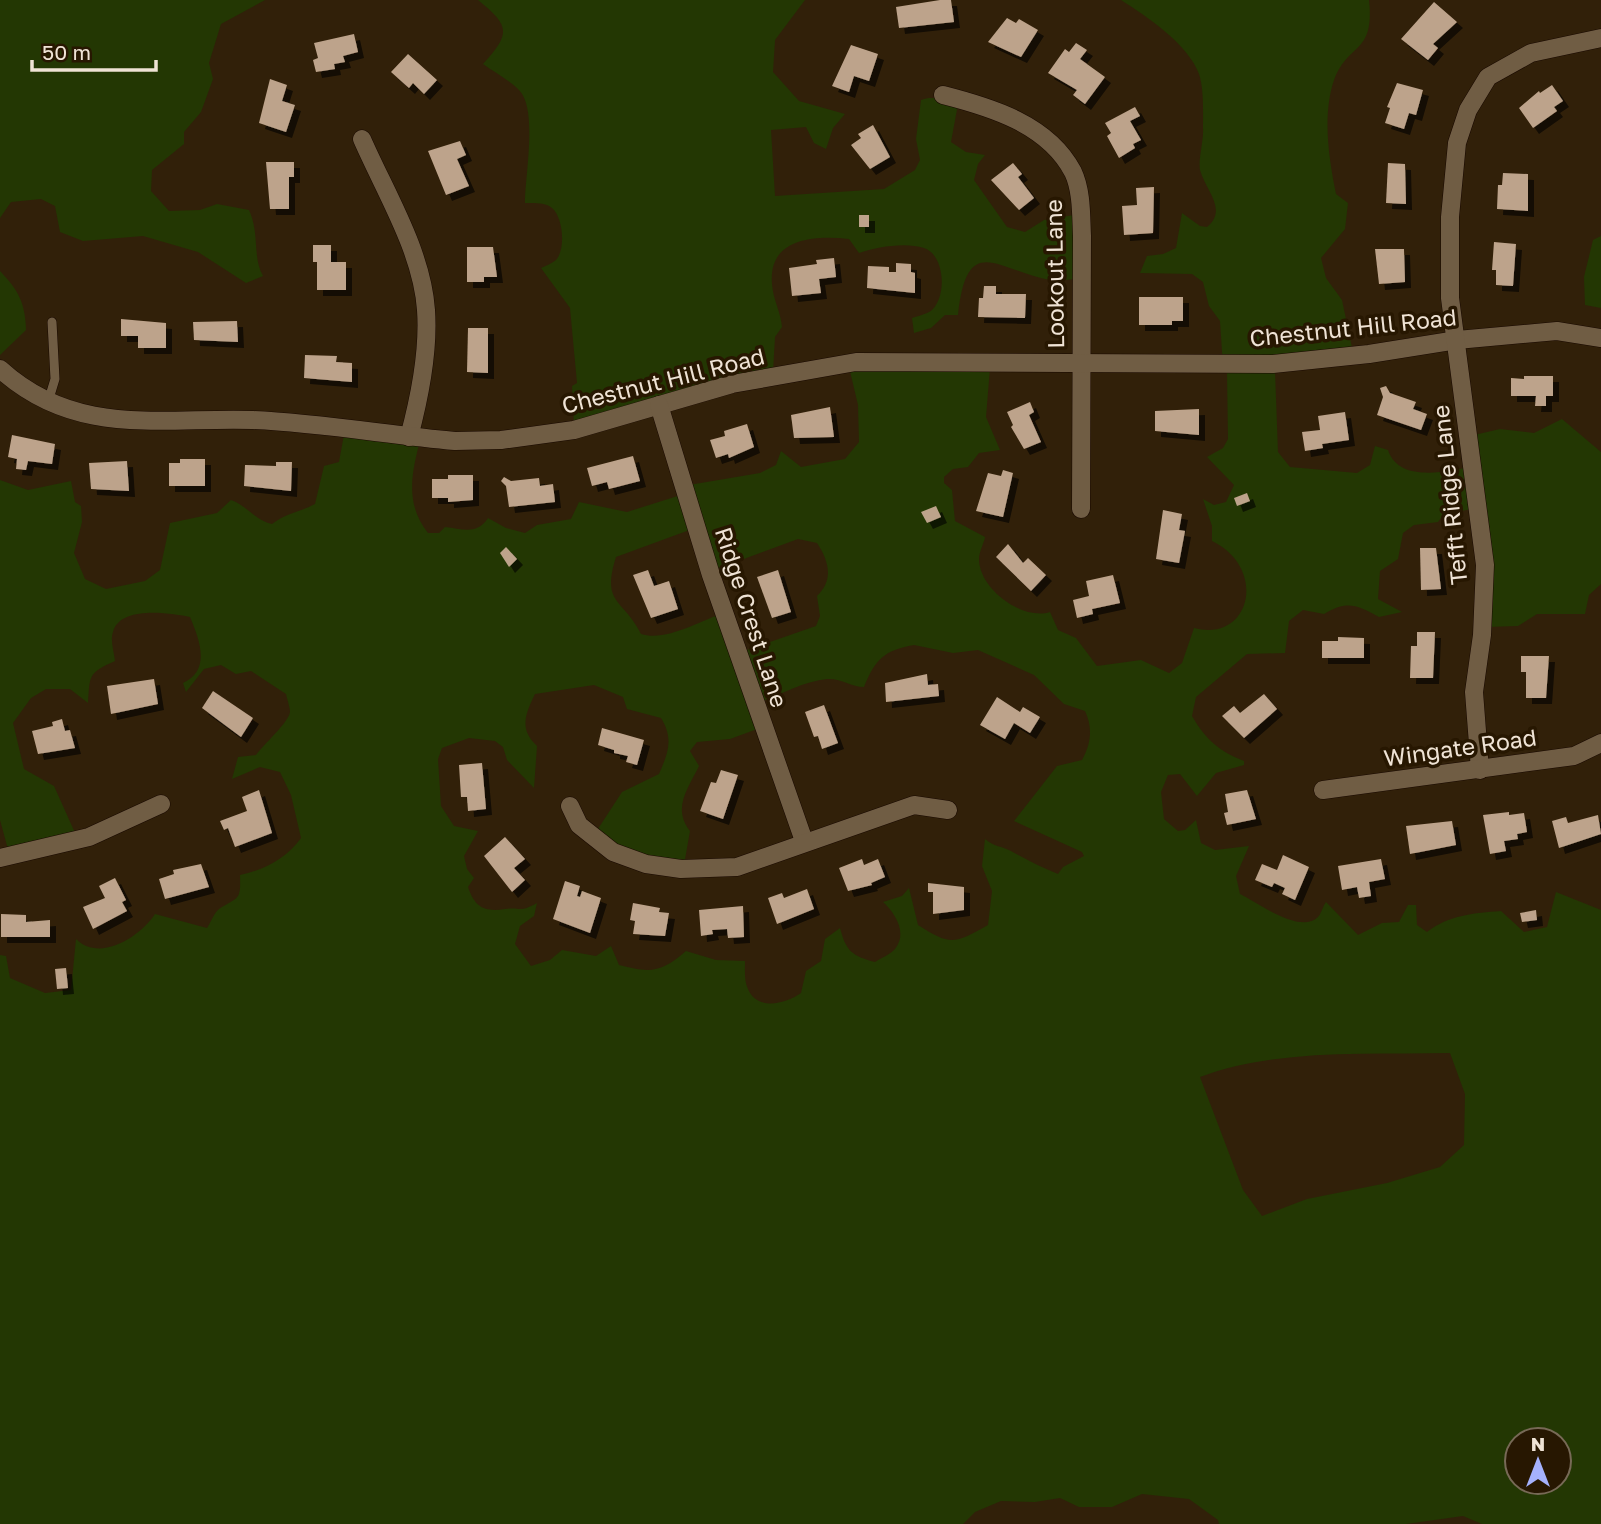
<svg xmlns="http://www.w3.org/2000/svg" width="1601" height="1524" font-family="'Golos Text',sans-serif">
  <defs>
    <filter id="shadow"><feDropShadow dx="6" dy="6" stdDeviation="0" flood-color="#0009"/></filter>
  </defs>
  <rect width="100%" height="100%" fill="#312009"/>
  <!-- green -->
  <g fill="#233703" fill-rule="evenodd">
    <path d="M0 0H265L221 24 209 63 213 79 201 112 184 132V144L152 170 151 191 169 211 200 210 217 204 249 210C260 234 252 256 263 276L246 283 198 252 143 236 83 241 60 232 55 206 41 199 11 202 0 218Z"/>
    <path d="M478 0H805L775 40 773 72 799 101 845 114 833 128 826 149 814 143 806 127 771 130 775 196 884 189 915 170 920 160 916 139 921 100C932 95 948 100 958 104L951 142 966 152 985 155 978 164 974 180 1007 227 1025 232 1044 220 1080 214 1082 278C1072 279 1060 282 1050 280 998 271 967 230 958 315H945L931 328 914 333 912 318C918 316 927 314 932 310 947 296 945 255 924 248 905 242 877 247 859 253L849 239C807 234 761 241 774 296 777 307 781 316 782 327L775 337 773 372 574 425 572 386 577 383 570 308 541 268C546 266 552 263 556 260 566 249 563 217 552 208 545 202 533 203 525 203 525 175 538 109 519 90 509 80 494 72 483 64 511 33 510 26 478 0Z"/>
    <path d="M1121 0H1369C1375 55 1348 42 1334 80 1322 116 1329 159 1336 194L1348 203 1345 229 1321 258 1326 278 1342 300 1354 357 1275 371 1278 452 1290 467 1357 473 1370 465 1375 446 1388 450C1399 483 1446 472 1474 466L1470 436 1500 429 1534 433 1562 419 1601 452V584L1589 595 1585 614H1537L1518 626 1486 627 1478 508 1444 514 1438 522 1414 525 1403 533 1398 559 1380 571 1378 599 1402 612 1379 617C1357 605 1347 600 1324 614L1303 610 1289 621 1285 653 1247 654 1196 697 1192 716C1206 740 1219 751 1244 761V765L1216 773 1197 796 1180 774 1168 775 1161 792 1164 819 1178 831 1185 830 1196 820 1201 843 1215 850 1249 846 1236 876 1240 894C1257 902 1300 935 1318 917 1321 914 1323 906 1326 902L1358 935 1382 923 1399 922 1408 905H1416L1417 925 1427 932C1449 915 1474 913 1501 911L1524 932 1547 927 1556 892 1601 910V1524H1482L1463 1516 1406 1524H1219L1218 1520 1189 1499 1142 1494 1112 1507H1079L1060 1498 1035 1502 1001 1501 975 1512 963 1524H0V955L6 956 10 978 45 993 71 990 76 939C100 963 141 936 155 914L207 928C211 922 214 913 219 909 238 896 241 902 240 875 264 870 287 858 301 838L291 795 280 772 260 767 232 779 238 757 256 755C263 745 289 722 290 712 290 707 287 699 286 694L251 671 236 674 221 665 204 669 186 692 183 683C211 670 200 641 190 617 171 613 120 605 113 632 110 640 114 652 115 661 88 673 90 675 88 703L70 689H46L31 698 13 723 24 769 54 786 76 835 9 853 0 820V480L28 490 71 481 75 502 81 506 82 522 74 553 85 579 106 589 145 581 160 570 170 523 217 513 231 500C248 506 254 520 272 524 288 512 298 513 315 504L324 466 339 462 345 429 421 437C412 471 404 503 428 533H439L445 527C463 529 477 535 488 518L506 528 525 533 537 525 571 519 579 502 627 512 684 494 689 485 760 473 776 465 781 451 801 467 845 459 859 442 858 405 849 367 990 368 986 417 1000 450 979 453 968 467 953 469 944 477V483L952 490 955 521 985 537C984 543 979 552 979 559 979 589 1023 621 1050 612L1058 630 1076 638 1097 666 1141 660 1169 673 1182 663 1194 628C1251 643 1268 568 1212 541V526L1203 499 1214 505 1226 502 1234 485 1207 457 1223 448 1228 439 1227 373 1223 367 1220 321 1209 306 1203 282 1192 274 1140 273 1147 256 1163 254 1176 248 1182 213 1200 226 1207 227C1228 210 1206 191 1200 170 1198 160 1204 139 1203 128 1203 112 1204 89 1199 74 1188 44 1146 16 1121 0ZM695 528 714 570 798 539 817 543C829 561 834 580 817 596L820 616 816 626 744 651 724 613C699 621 666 642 641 634 623 598 601 605 616 557ZM914 645 953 653 978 650 1034 675 1064 704 1085 711C1093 728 1091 744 1082 760L1057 766 1014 821 1082 852 1084 856 1063 867 1058 874C1041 867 1027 860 1011 851 1002 846 994 847 985 839L982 866 992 891 988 925C954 944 951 946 918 925L909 888 902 896 883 902C895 913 908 933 895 949 891 954 881 958 875 962 852 956 846 951 840 928L825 939 821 961 806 971 801 993C786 1004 757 1011 748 989 744 981 745 970 745 961L716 960 686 951C661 973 650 973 619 965L611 946 596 956 562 950 550 960 531 966 515 944 520 926 534 916 537 903C519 913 522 907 505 909 485 912 475 908 468 887L474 878 467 869 464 856 478 831 454 826 441 806 438 759 442 748 469 738 495 741 503 747 507 760 534 788 537 746C519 729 525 715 535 694L594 685 623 697 627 709 661 718C674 739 668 753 659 774L622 792 594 835 631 857 684 865 690 831C672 808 688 789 699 766L690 751 697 742 730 739 760 728 757 703C778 696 804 681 827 679 841 678 851 687 864 687 875 660 884 650 914 645ZM1450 1053 1465 1094 1464 1145 1440 1167 1387 1183 1307 1199 1262 1216 1243 1190 1200 1077C1278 1048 1368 1055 1450 1053ZM1517 1440H1559V1482H1517Z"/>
    <polygon points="1601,236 1601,308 1585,305 1584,277 1593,240"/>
    <path d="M0 271C19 291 25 303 26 330L0 355Z"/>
  </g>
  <!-- building -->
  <g fill="#bda38b" filter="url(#shadow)">
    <polygon points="940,0 951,0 954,22 899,28 896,7"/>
    <polygon points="1434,2 1457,22 1433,44 1438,48 1428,60 1401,39"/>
    <polygon points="1007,18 1016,23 1019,19 1038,30 1021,57 988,42"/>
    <polygon points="354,34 358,52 343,56 345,62 334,64 335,69 316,72 313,60 318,58 314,43"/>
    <polygon points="1076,43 1087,50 1080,59 1105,77 1085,104 1073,95 1077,90 1048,73 1065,49 1069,52"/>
    <polygon points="851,45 878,54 869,81 854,76 849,92 832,86"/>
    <polygon points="408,54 437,80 424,94 413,83 409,88 391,72"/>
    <polygon points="270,79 287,85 282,101 295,105 286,132 259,123"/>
    <polygon points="1397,83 1423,90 1416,115 1409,113 1404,129 1385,123 1390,108 1387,107"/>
    <polygon points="1552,85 1563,101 1554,107 1557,111 1533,128 1519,108 1539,91 1540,93"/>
    <polygon points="1135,107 1140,116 1130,121 1141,140 1133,144 1135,148 1119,158 1107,136 1111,133 1105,123"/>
    <polygon points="873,125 890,157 870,169 851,145 861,138 858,134"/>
    <polygon points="460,141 466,155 457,159 469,186 446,195 428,151"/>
    <polygon points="266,162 294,162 294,177 289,177 289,209 270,209"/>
    <polygon points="1013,163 1022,174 1018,177 1034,198 1019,210 991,180"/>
    <polygon points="1388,163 1405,164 1406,204 1386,203"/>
    <polygon points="1503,173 1528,174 1528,211 1497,209 1498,185 1502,185"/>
    <polygon points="1154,187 1153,233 1124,235 1122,206 1137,205 1136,188"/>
    <rect x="859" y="215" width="10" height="12"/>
    <polygon points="1494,242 1516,244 1513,286 1496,285 1496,270 1492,270"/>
    <polygon points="313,245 331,245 331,262 346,262 346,290 317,290 317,262 313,262"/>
    <polygon points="467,247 493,247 497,277 484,277 484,282 467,282"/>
    <polygon points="1375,249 1404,249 1405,282 1379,284"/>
    <polygon points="834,258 836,277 819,279 821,293 792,296 789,268 817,264 816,260"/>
    <polygon points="896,263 911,264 911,272 915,273 915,293 867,288 868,266 889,267 889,272 896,272"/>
    <polygon points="984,286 996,286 996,294 1026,294 1025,318 978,317 979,298 983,298"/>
    <polygon points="1139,297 1183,297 1183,321 1172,321 1172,325 1139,325"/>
    <polygon points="121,319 166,323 166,348 138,348 138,336 121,336"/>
    <polygon points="237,321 238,342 194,340 193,322"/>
    <polygon points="468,328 488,328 488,373 467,372"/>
    <polygon points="305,355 337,356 336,362 352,363 352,382 304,378"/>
    <polygon points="1524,376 1553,376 1553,396 1546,396 1546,406 1535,406 1536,396 1511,396 1511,378 1524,379"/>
    <polygon points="1386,386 1390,393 1416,402 1413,409 1427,414 1421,430 1377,415 1383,397 1380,388"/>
    <polygon points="1030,402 1034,412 1029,415 1041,442 1024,449 1011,427 1013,425 1007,412"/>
    <polygon points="830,407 834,437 794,438 791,415"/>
    <polygon points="1199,409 1199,435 1155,431 1155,411"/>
    <polygon points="1345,412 1349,440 1322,444 1323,448 1305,451 1302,432 1320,430 1318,416"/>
    <polygon points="747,424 754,447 729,458 728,454 716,458 710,440 725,436 724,431"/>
    <polygon points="12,435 55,444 52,464 28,461 26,470 16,469 17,459 8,457"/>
    <polygon points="633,456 640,481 609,489 607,482 592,486 587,468"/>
    <polygon points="180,459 205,459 205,486 169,486 169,463 180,463"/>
    <polygon points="127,461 129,491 91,489 89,463"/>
    <polygon points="276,462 292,462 291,491 244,486 245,465 276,466"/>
    <polygon points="1003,470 1013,473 1003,517 976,511 988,473 1001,476"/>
    <polygon points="448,475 473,475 473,500 448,502 448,498 432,498 432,479 448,479"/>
    <polygon points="504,477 511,481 539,478 540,486 553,484 555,502 509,507 506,486 501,481"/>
    <polygon points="1247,493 1250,501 1237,506 1234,498"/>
    <polygon points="936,506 941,517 927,523 921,512"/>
    <polygon points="1163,510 1182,514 1179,530 1185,531 1179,563 1156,559"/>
    <polygon points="1008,544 1023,563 1028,558 1046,575 1031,591 996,557"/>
    <polygon points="506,547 517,559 509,567 500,553"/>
    <polygon points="1420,548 1436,548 1441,589 1421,590"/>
    <polygon points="648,570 654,586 669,581 678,609 651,618 633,575"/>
    <polygon points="778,570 791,612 772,618 757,577"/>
    <polygon points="1113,575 1120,603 1092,609 1093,614 1077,618 1073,600 1089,596 1086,581"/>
    <polygon points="1417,632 1435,632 1433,678 1410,678 1411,646 1417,646"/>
    <polygon points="1338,637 1364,638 1364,658 1322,658 1322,641 1338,641"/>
    <polygon points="1521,656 1549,656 1546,698 1526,698 1526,672 1521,672"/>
    <polygon points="927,674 928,685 938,684 939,696 886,702 885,683"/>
    <polygon points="154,679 158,704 111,714 107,686"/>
    <polygon points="213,691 253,718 241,737 202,708"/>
    <polygon points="1264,694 1277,709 1244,738 1222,716 1234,706 1240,713"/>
    <polygon points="997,697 1020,712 1023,707 1040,717 1030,733 1014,723 1005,739 980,725"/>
    <polygon points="824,705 838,743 822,749 818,736 814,737 805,712"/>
    <polygon points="62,719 65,731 70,730 75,748 38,754 32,731 53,726 52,722"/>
    <polygon points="602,728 644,740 637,765 626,762 628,756 614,753 614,750 598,745"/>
    <polygon points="482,763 486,809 468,811 467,797 461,797 459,765"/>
    <polygon points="721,770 738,775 723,819 700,811 711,782 716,783"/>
    <polygon points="259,790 272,833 235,847 228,828 224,830 220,821 247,811 242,797"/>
    <polygon points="1247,790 1256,819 1227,825 1224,813 1228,812 1225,794"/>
    <polygon points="1509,812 1509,815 1524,813 1527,832 1517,834 1518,839 1504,841 1506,851 1490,854 1483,815"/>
    <polygon points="1598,815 1601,834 1559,848 1552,821 1566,817 1568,823"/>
    <polygon points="1452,821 1456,845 1410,854 1406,826"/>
    <polygon points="505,837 525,859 514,868 525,880 512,892 484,856"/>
    <polygon points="1283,855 1309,867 1295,900 1282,894 1285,888 1274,883 1272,887 1255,880 1262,864 1277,870"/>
    <polygon points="862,859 864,865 878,859 885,877 871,883 872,885 848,891 839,868"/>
    <polygon points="1381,859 1385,879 1369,882 1371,896 1359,898 1357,887 1342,890 1338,866"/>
    <polygon points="201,864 209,887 165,899 159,879 174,874 173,870"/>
    <polygon points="115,878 126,900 122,902 127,911 93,929 83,907 105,898 99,886"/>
    <polygon points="565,881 580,886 577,896 580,897 582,891 601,898 590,933 553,919"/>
    <polygon points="928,883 964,887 964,910 933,914 933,892 928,892"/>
    <polygon points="807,889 814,909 777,924 768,898 782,893 784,898"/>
    <polygon points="633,903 660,908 659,912 669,913 665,936 633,934 635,921 630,920"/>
    <polygon points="743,906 744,937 728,938 727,929 712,930 713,934 701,936 699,910"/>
    <polygon points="1536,910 1537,920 1522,922 1520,913"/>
    <polygon points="1,914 26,915 26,922 50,920 50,937 1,937"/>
    <polygon points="66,968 68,988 57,989 55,969"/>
  </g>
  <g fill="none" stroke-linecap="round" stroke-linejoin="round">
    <defs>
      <polyline id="service" points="48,402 55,379 52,322"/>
      <g id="minor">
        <path d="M943 95C990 107 1048 124 1073 172 1082 191 1081 216 1082 236L1081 509"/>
        <path d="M362 139C385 192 422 251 426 310 429 352 420 396 409 437"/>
        <path d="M0 369C76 438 161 417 253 420 321 423 388 435 455 441L501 440 574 430 732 384 856 362 1273 364 1369 354 1457 340 1557 331 1601 338"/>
        <polyline points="659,405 711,575 804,841"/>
        <polyline points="1480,770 1474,692 1482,635 1485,565 1450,298 1450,217 1457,143 1468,110 1488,77 1531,53 1601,38"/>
        <polyline points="1323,790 1574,756 1601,743"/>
        <polyline points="570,806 579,825 613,852 646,864 681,869 737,867 914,805 948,810"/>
        <polyline points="0,858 89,837 161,804"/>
      </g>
    </defs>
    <!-- service casing -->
    <use href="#service" stroke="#190900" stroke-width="10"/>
    <!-- minor casing -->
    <use href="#minor" stroke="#190900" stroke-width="19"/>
    <!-- service -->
    <use href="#service" stroke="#705d44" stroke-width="9"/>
    <!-- minor -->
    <use href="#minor" stroke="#705d44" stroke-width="18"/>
  </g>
  <g text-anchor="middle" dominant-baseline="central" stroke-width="7" stroke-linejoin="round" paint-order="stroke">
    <!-- street labels -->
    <g font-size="23" fill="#efe3d5" stroke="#271701">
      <text transform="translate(1054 274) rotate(-91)">Lookout Lane</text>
      <text transform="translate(1353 327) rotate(-6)">Chestnut Hill Road</text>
      <text transform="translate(663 380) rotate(-14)">Chestnut Hill Road</text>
      <text transform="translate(1449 495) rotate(-96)">Tefft Ridge Lane</text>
      <text transform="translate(752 617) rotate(72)">Ridge Crest Lane</text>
      <text transform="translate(1460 747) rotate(-8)">Wingate Road</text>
    </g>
  </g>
  <!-- north arrow -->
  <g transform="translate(1538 1461)"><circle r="33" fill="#271701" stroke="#776956" stroke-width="2"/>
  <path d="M0-5L12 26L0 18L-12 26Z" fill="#a5b1fc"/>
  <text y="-10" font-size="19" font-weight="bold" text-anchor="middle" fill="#efe3d5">N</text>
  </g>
  <!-- scale -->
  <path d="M32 60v10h124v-10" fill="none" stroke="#efe3d5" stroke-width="3.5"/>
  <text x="42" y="60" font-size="21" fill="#efe3d5" stroke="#271701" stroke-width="5" paint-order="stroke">50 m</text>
</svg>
